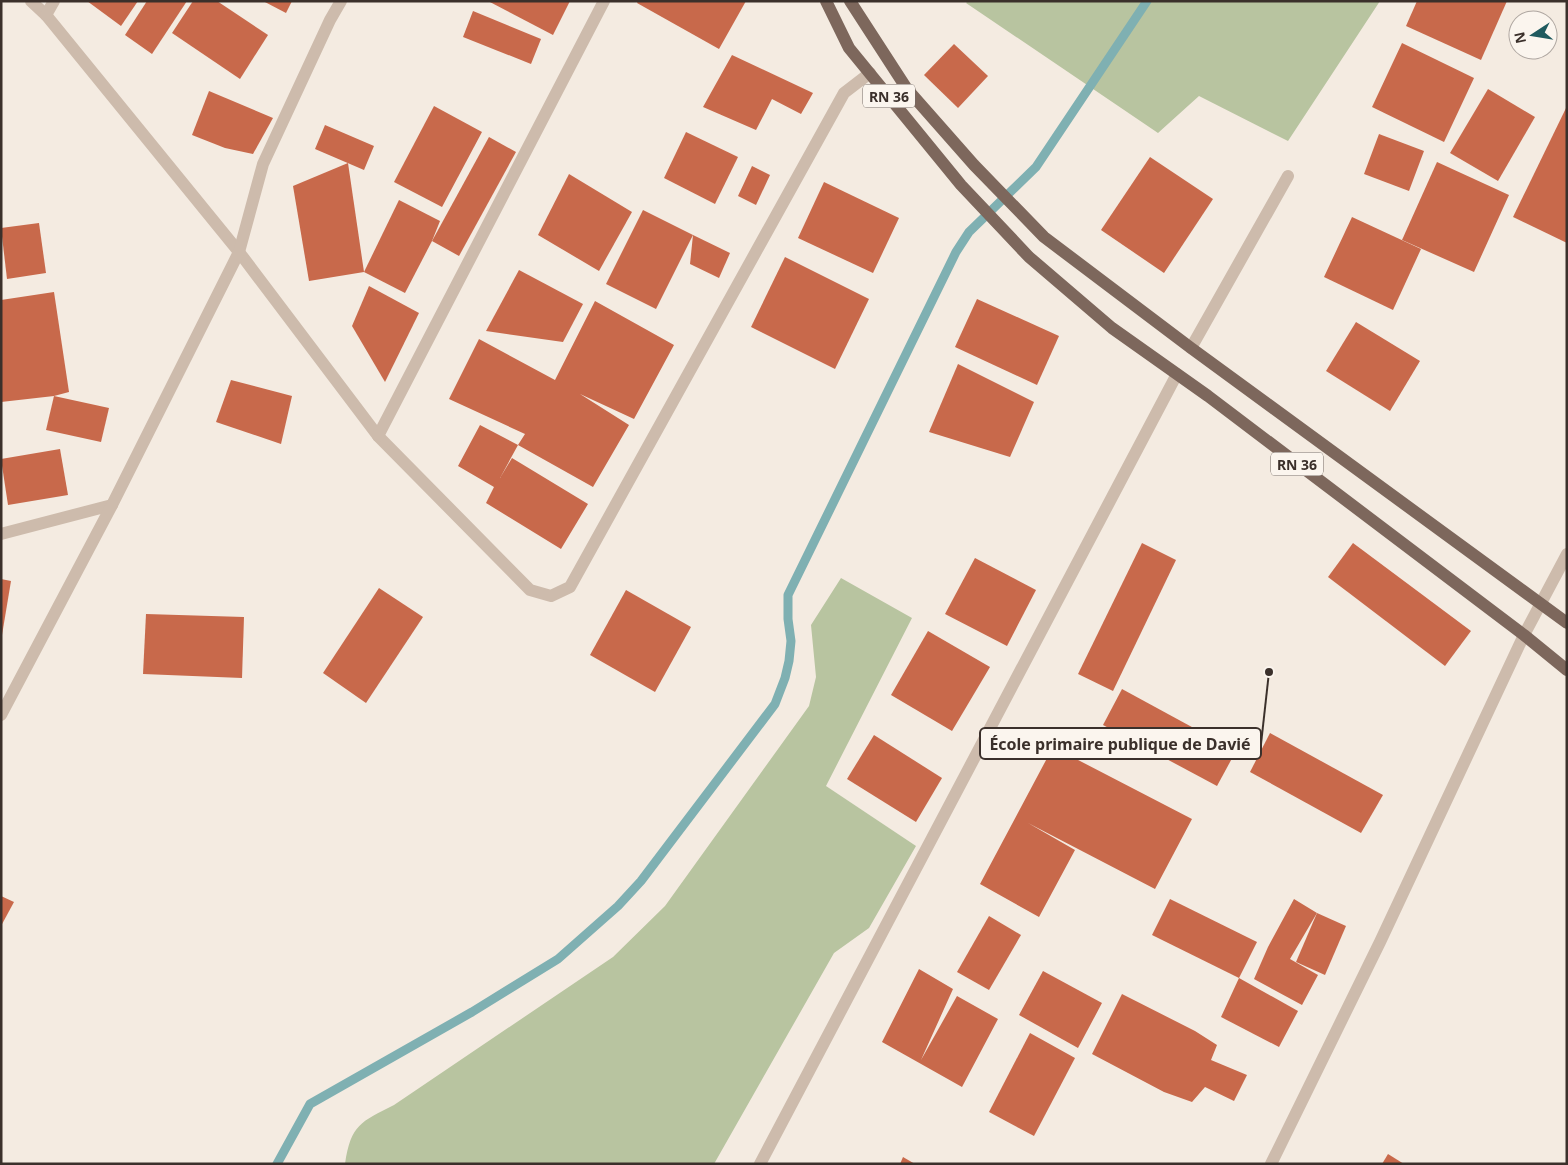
<svg xmlns="http://www.w3.org/2000/svg" width="1568" height="1165" font-family="'Noto Sans',sans-serif">
  <rect width="100%" height="100%" fill="#f4ebe1"/>
  <!-- green -->
  <g fill="#b8c4a0">
    <polygon points="968,1 1380,1 1288,141 1199,96 1158,133 966,3"/>
    <path d="M841 578 912 618 826 786 916 846 869 928 834 953 714 1164H345C351 1124 361 1122 394 1105L613 957 665 906 809 706 816 677 811 625Z"/>
  </g>
  <g fill="none" stroke-linecap="round" stroke-linejoin="round">
    <!-- stream -->
    <polyline stroke="#7fb0b2" stroke-width="9" points="277,1164 310,1104 472,1012 558,959 618,906 641,881 775,704 785,678 789,661 791,641 788,619 788,595 956,252 969,232 1036,167 1147,1"/>
  </g>
  <!-- building -->
  <g fill="#c8694b">
    <polygon points="87,1 138,1 121,26"/>
    <polygon points="147,1 187,1 152,54 125,35"/>
    <polygon points="193,1 217,1 268,35 240,79 172,33"/>
    <polygon points="263,1 292,1 286,13"/>
    <polygon points="488,1 570,1 553,35"/>
    <polygon points="638,1 746,1 719,49 637,3"/>
    <polygon points="1417,1 1507,1 1481,60 1406,26"/>
    <polygon points="473,11 541,39 531,64 463,37"/>
    <polygon points="1402,43 1474,78 1444,142 1372,107"/>
    <polygon points="954,44 988,76 958,108 924,75"/>
    <polygon points="732,55 813,93 801,114 772,99 756,130 703,107"/>
    <polygon points="1488,89 1535,117 1498,181 1450,153"/>
    <polygon points="209,91 273,118 253,154 225,148 192,135"/>
    <polygon points="434,106 482,132 442,207 394,182"/>
    <polygon points="1567,106 1567,243 1513,217"/>
    <polygon points="325,125 374,146 364,170 315,149"/>
    <polygon points="686,132 738,157 715,204 664,178"/>
    <polygon points="1379,134 1424,151 1409,191 1364,174"/>
    <polygon points="489,137 516,152 459,256 432,241"/>
    <polygon points="1150,157 1213,199 1164,273 1101,230"/>
    <polygon points="1437,162 1509,195 1474,272 1402,240"/>
    <polygon points="348,163 364,272 309,281 293,186"/>
    <polygon points="752,166 770,175 756,205 738,196"/>
    <polygon points="569,174 632,212 599,271 538,235"/>
    <polygon points="824,182 899,218 873,273 798,238"/>
    <polygon points="399,200 440,221 432,241 405,293 364,272"/>
    <polygon points="643,210 693,235 656,309 606,284"/>
    <polygon points="1352,217 1421,249 1393,310 1324,277"/>
    <polygon points="39,223 46,273 7,279 1,228"/>
    <polygon points="693,235 730,253 719,278 690,264"/>
    <polygon points="785,257 869,299 835,369 751,327"/>
    <polygon points="519,270 583,304 563,342 486,331"/>
    <polygon points="369,286 419,313 385,382 352,326"/>
    <polygon points="54,292 69,392 54,396 1,402 1,300"/>
    <polygon points="977,299 1059,336 1037,385 955,347"/>
    <polygon points="595,301 674,345 634,419 580,394 629,425 593,487 518,445 525,434 449,399 479,339 555,380"/>
    <polygon points="1356,322 1420,361 1390,411 1326,371"/>
    <polygon points="958,364 1034,402 1010,457 929,432"/>
    <polygon points="231,380 292,396 281,444 216,422"/>
    <polygon points="54,396 109,408 101,442 46,430"/>
    <polygon points="480,425 518,445 500,478 512,458 588,504 561,549 486,503 494,487 458,466"/>
    <polygon points="60,449 68,495 8,505 1,459"/>
    <polygon points="1142,543 1176,560 1113,691 1078,674"/>
    <polygon points="1353,543 1471,631 1445,666 1328,577"/>
    <polygon points="975,558 1036,590 1007,646 945,614"/>
    <polygon points="1,579 11,581 2,635 1,635"/>
    <polygon points="379,588 423,617 366,703 323,673"/>
    <polygon points="626,590 691,627 655,692 590,655"/>
    <polygon points="146,614 244,617 242,678 143,674"/>
    <polygon points="928,631 990,667 952,731 891,695"/>
    <polygon points="1122,689 1236,751 1217,786 1103,725"/>
    <polygon points="1270,733 1383,795 1361,833 1250,772"/>
    <polygon points="874,735 942,778 916,822 847,779"/>
    <polygon points="1053,747 1192,819 1155,889 1028,823 1075,850 1039,917 980,884"/>
    <polygon points="1,896 14,902 1,926"/>
    <polygon points="1170,899 1257,942 1239,978 1152,935"/>
    <polygon points="1294,899 1317,913 1290,959 1318,975 1302,1005 1254,979 1268,947"/>
    <polygon points="1317,913 1346,926 1325,975 1296,962"/>
    <polygon points="989,916 1021,935 989,990 957,972"/>
    <polygon points="919,969 953,989 921,1060 957,996 998,1019 962,1087 882,1042"/>
    <polygon points="1043,971 1102,1003 1078,1048 1019,1015"/>
    <polygon points="1239,978 1298,1011 1279,1047 1221,1017"/>
    <polygon points="1122,994 1195,1031 1217,1045 1211,1060 1247,1075 1234,1101 1205,1087 1192,1102 1164,1092 1092,1054"/>
    <polygon points="1030,1033 1075,1058 1034,1136 989,1112"/>
    <polygon points="1388,1154 1404,1164 1382,1164"/>
    <polygon points="903,1157 915,1164 900,1164"/>
  </g>
  <g fill="none" stroke-linecap="round" stroke-linejoin="round">
    <!-- minor -->
    <g stroke="#cdbbac" stroke-width="12">
      <polyline points="31,1 46,15 239,252 378,436 530,590 551,596 570,587 844,93 870,73"/>
      <polyline points="46,15 54,1"/>
      <polyline points="1191,348 1288,176"/>
      <polyline points="378,436 604,1"/>
      <polyline points="1,534 112,505"/>
      <polyline points="1,715 112,505 239,252 263,164 330,20 341,1"/>
      <polyline points="760,1164 1177,374"/>
      <polyline points="1271,1164 1380,942 1524,635 1567,554"/>
    </g>
    <!-- major -->
    <g stroke="#7d675c" stroke-width="12">
      <polyline points="826,1 849,48 961,185 1029,257 1112,328 1208,396 1524,635 1567,670"/>
      <polyline points="850,1 907,89 974,165 1044,237 1191,348 1567,623"/>
    </g>
  </g>
  <g text-anchor="middle" dominant-baseline="central" stroke-width="4" stroke-linejoin="round" paint-order="stroke">
    <!-- shield labels -->
    <g fill="#fbf5ee" stroke="#756b66" stroke-width="1">
      <rect x="863" y="84.5" width="52" height="23" rx="4"/>
      <rect x="1271" y="452.5" width="52" height="23" rx="4"/>
    </g>
    <g font-size="14" font-weight="bold" fill="#3b302b">
      <text x="889" y="96">RN 36</text>
      <text x="1297" y="464">RN 36</text>
    </g>
  </g>
  <!-- callouts -->
  <path fill="none" stroke="#3b302b" stroke-width="2" d="M1269 672L1261 744"/>
  <circle fill="#3b302b" stroke="#fbf5ee" stroke-width="2" cx="1269" cy="672" r="5"/>
  <rect fill="#fbf5ee" stroke="#3b302b" stroke-width="2" x="980" y="728" width="281" height="31" rx="5"/>
  <g font-size="16" text-anchor="middle" font-weight="bold" fill="#3b302b">
    <text x="1120" y="750">École primaire publique de Davié</text>
  </g>
  <!-- border -->
  <rect width="1568" height="1165" fill="none" stroke="#3b302b" stroke-width="5"/>
  <!-- north arrow -->
  <g transform="translate(1533 35) rotate(258)"><circle r="24" fill="#fbf5ee" stroke="#aea6a0"/>
  <path d="M0-4L9 19L0 12L-9 19Z" fill="#1f5a5e"/>
  <text y="-8" font-size="14" font-weight="bold" text-anchor="middle" fill="#3b302b">N</text>
  </g>
</svg>
